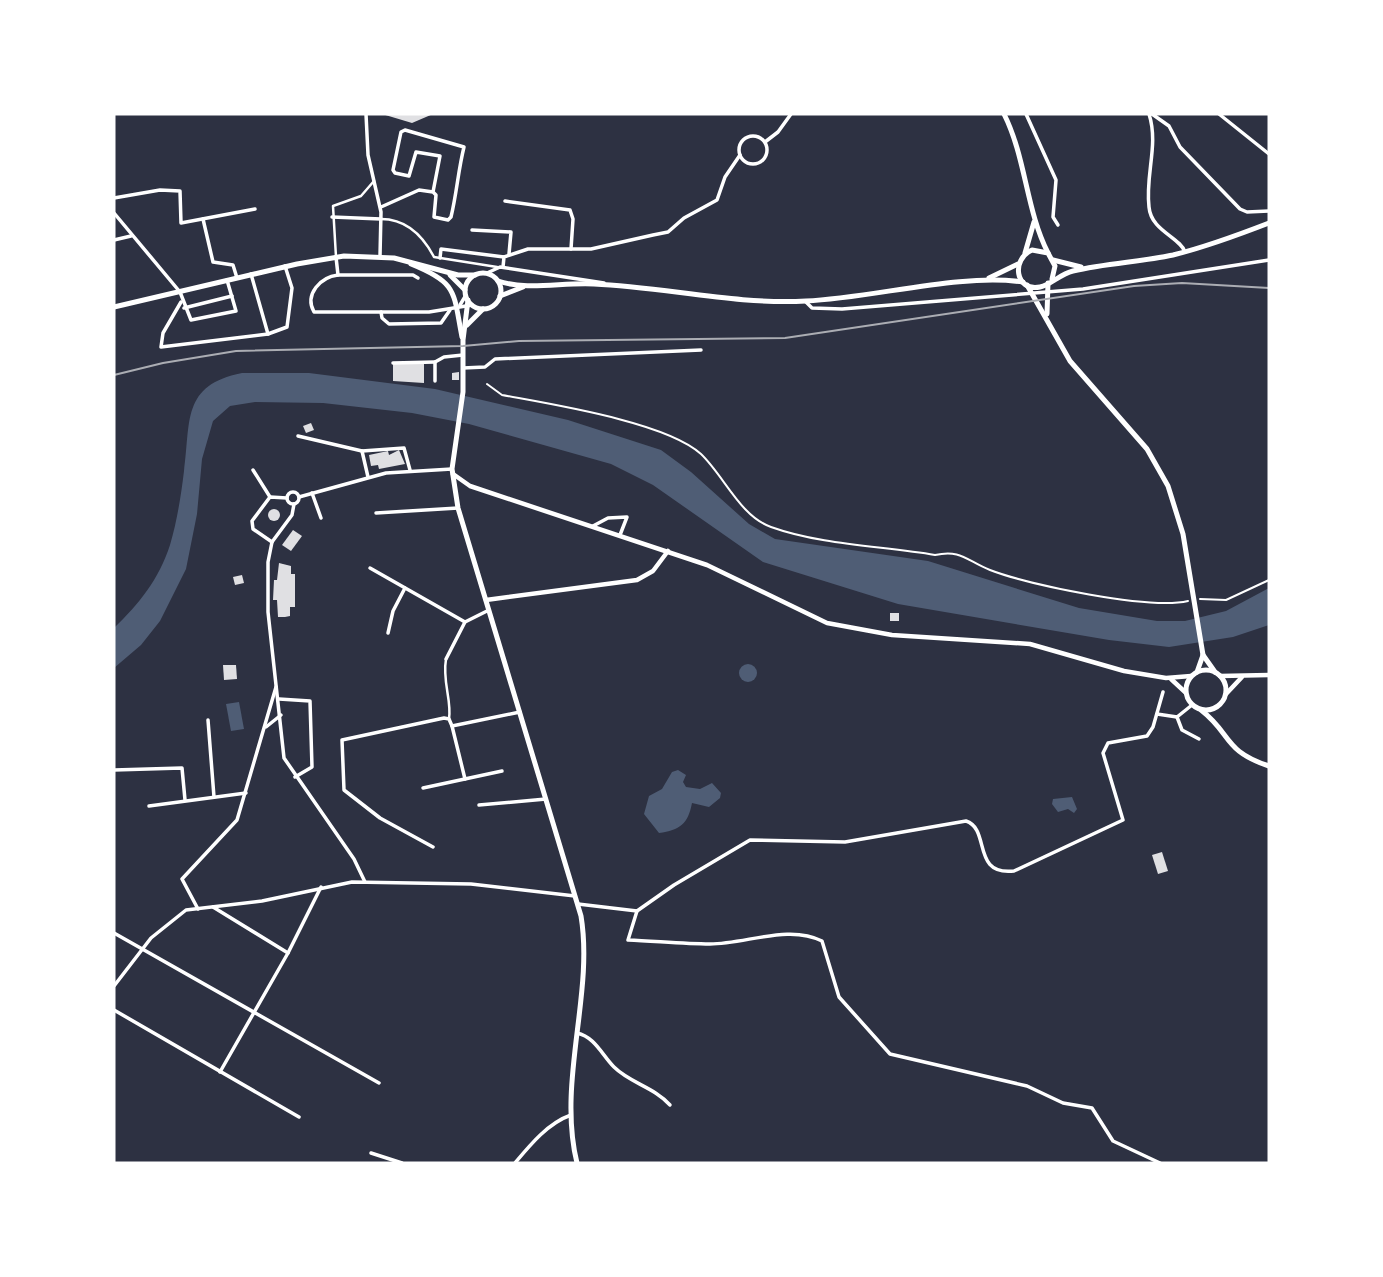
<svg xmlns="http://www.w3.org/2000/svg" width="1383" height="1277" font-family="'Work Sans',sans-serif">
  <rect width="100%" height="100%" fill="#2d3142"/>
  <!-- water -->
  <g fill="#4f5d75">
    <path d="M242 373H309L435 389 568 420 661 450 691 472 749 524 775 539 928 561 1079 608 1157 621H1185L1226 611 1269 588V625L1233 637 1169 647 1109 640 898 604 763 562 653 485 611 464 469 424 412 413 323 403 255 402 230 406 213 421 202 459 197 514 186 569 160 621 141 645 114 668V628C139 604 159 579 170 545 177 521 181 496 184 471 191 422 181 385 242 373Z"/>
    <circle cx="748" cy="673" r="9"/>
    <polygon points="239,702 244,729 231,731 226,704"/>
    <path d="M678 770 686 775 683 782 686 787 700 789 712 783 721 793 720 798 709 807 692 803C688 824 680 830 659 833L644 814 649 796 662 789 672 772Z"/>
    <polygon points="1072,797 1077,809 1074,813 1068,809 1058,812 1052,804 1053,799"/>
  </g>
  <!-- building -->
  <g fill="#e0e0e3">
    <polygon points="382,114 433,114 412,123"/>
    <polygon points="424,363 424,383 393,381 393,364"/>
    <polygon points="459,372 459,380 452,380 452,373"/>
    <polygon points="311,423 314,430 306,433 303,426"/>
    <polygon points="399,450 405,464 379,469 378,465 371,466 369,455 388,451 389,455"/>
    <circle cx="274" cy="515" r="6"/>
    <polygon points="293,530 302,536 291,551 282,545"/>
    <polygon points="279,563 291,566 291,574 295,574 295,607 290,607 290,616 285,617 278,617 277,600 273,600 274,580 277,580"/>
    <polygon points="242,575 244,583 235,585 233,577"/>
    <rect x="890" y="613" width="9" height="8"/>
    <polygon points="223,665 236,665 237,679 224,680"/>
    <polygon points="1162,852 1168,871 1158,874 1152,855"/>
  </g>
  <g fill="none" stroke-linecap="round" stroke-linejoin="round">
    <!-- path -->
    <g stroke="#fff" stroke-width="2">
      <path d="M487 384 502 395C550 404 666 422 701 454 724 476 740 516 771 527 821 545 882 546 935 555 961 549 967 561 990 570 1029 585 1149 610 1188 601"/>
      <polyline points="1200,599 1226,600 1269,580"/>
    </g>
    <!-- pedestrian -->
    <g stroke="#fff" stroke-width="2.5">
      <path d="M381 219C406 219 423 236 434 257L497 267"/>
      <polyline points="336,257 333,206 361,196 374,181"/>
      <path d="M446 659C442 682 452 700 449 719"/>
    </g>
    <!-- minor -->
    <g stroke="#fff" stroke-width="3.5">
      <polyline points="366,114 368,155 381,212 380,256"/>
      <polyline points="1026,114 1056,180 1053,217 1058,225"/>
      <path d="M1149 114C1159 145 1145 175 1149 207 1151 231 1180 237 1185 252"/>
      <polyline points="1152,114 1169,126 1180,147 1240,209 1247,212 1269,211"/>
      <polyline points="1219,114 1269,154"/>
      <circle cx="753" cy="150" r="14"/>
      <polyline points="765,142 778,132 791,114"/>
      <polyline points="114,198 160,190 180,191 181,223 255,209"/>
      <polyline points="505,201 570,210 573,219 571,249"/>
      <path d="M381 207 419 190 433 192 440 156 416 152 409 176 395 173 393 170 401 132 405 130 464 147C458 171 457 192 451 217L448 220 434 217 436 195 433 192"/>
      <polyline points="114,213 180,292 191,320 236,311 227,280"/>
      <polyline points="332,217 381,219"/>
      <polyline points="203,219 213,262 233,265 237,278"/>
      <polyline points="472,230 511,232 509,254"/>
      <polyline points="114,240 131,236"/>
      <polyline points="336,257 338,275 413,275 418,278"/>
      <polyline points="440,258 441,249 504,257"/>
      <polyline points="503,267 504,257 528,249 591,249 653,235 668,232 684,218 717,200 725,177 740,155"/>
      <polyline points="487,273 500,267 604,283"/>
      <polyline points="251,274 268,334 287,327 292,288 285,266"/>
      <path d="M338 275C321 277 304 294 314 312H429L472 305"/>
      <polyline points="805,301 812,308 842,309 1083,289 1269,260"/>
      <polyline points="181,302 163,333 161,347 268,334"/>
      <polyline points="460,305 466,295"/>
      <polyline points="184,308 232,296"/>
      <polyline points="381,312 382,318 389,324 441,323 450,310"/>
      <polyline points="393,363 435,362"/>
      <polyline points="463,368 485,367 495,359 701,350"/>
      <polyline points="435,381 435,362 444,357 463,355"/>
      <polyline points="298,436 362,451 404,448 410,470"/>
      <polyline points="362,451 368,477"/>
      <polyline points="253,470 270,497"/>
      <circle cx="293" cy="498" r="6"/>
      <polyline points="312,493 321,518"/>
      <polyline points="299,497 386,473 452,469"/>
      <polyline points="294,504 292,515 272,542 268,562 268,612 284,758 354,859 365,882"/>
      <polyline points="376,513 458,508"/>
      <polyline points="593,526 608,518 627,517 620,535"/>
      <polyline points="272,542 253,529 252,521 270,497 287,498"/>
      <polyline points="370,568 465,622"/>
      <polyline points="388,633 393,611 405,588"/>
      <polyline points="446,659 465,622 489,610"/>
      <polyline points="279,699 310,701 312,767 295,777"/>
      <polyline points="1157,714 1177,717 1192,705"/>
      <polyline points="1177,717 1182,730 1199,739"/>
      <polyline points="208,720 214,797"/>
      <polyline points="452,726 465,779"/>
      <polyline points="266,727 281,715"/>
      <polyline points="114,770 182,768 185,800"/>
      <polyline points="423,788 502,771"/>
      <polyline points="479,805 546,799"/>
      <polyline points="149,806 246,793"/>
      <polyline points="433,847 380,818 344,790 342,740 444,718 449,719 452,726 520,712"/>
      <path d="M578 904 637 911 674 885 750 840 845 842 966 821C991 829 971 876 1014 871L1123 820 1103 753 1108 743 1147 736 1153 727 1163 692"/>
      <polyline points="213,907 288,953"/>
      <polyline points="198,909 182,879 237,820 276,687"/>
      <path d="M637 911 628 940C655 941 683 944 710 944 746 944 789 924 822 941L839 997 890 1054 1027 1086 1063 1103 1092 1108 1113 1141 1160 1163"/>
      <polyline points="114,933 379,1083"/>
      <polyline points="114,986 151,938 186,910 262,901 352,882 471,884 575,896"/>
      <polyline points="114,1010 299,1117"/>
      <path d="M577 1033C595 1037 602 1055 614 1067 630 1083 654 1087 670 1105"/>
      <polyline points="220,1072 288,953 321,887"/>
      <polyline points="371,1153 402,1163"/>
      <path d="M515 1163C530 1145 548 1123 571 1115"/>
    </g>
    <!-- tertiary -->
    <g stroke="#fff" stroke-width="4.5">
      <polyline points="453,474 470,486 707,565 827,623 892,635 1030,644 1124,671 1166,678 1191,676"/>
      <polyline points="486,600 637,580 653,571 668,551"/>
      <polyline points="1220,676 1269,675"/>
      <polyline points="1171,679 1185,692"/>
      <polyline points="1226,694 1242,677"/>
    </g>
    <!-- primary -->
    <g stroke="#fff" stroke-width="5">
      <path d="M1004 114C1026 158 1026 210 1048 253"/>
      <polyline points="1025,253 1034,222"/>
      <path d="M411 264C458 283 453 291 462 337"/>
      <polyline points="1027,285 1070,361 1147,449 1168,486 1183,534 1203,655 1197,672"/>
      <path d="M468 300 463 340V392L452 469 458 508 581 916C594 994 557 1082 577 1163"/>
      <polyline points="1047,314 1048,283"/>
      <polyline points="467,325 483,309"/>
      <polyline points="1203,655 1215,672"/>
      <circle cx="1206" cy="690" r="20"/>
      <path d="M1201 710C1232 734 1223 751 1269 766"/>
    </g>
    <!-- trunk -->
    <g stroke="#fff" stroke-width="5">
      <polyline points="1053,260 1081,267"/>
      <circle cx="483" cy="291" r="18"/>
      <polyline points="450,275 465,290"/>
      <polyline points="989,278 1018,264"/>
      <path d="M1052 279 1055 266 1048 253 1032 250C1011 259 1015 292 1040 287 1051 285 1060 274 1073 271 1106 263 1140 262 1173 255 1206 247 1238 235 1269 223"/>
      <path d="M498 281C527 291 563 282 594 284 665 287 735 305 806 301 874 298 959 273 1023 282"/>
      <polyline points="500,296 523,287"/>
      <polyline points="114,307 297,264 344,256 394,258 458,275 475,275"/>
    </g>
    <!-- rail -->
    <polyline stroke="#abadb3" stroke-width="2" points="114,375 163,363 236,351 463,346 519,341 785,338 1134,286 1182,283 1269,288"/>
  </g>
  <!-- border -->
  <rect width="1383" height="1277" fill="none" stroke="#ffffff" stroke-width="231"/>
</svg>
